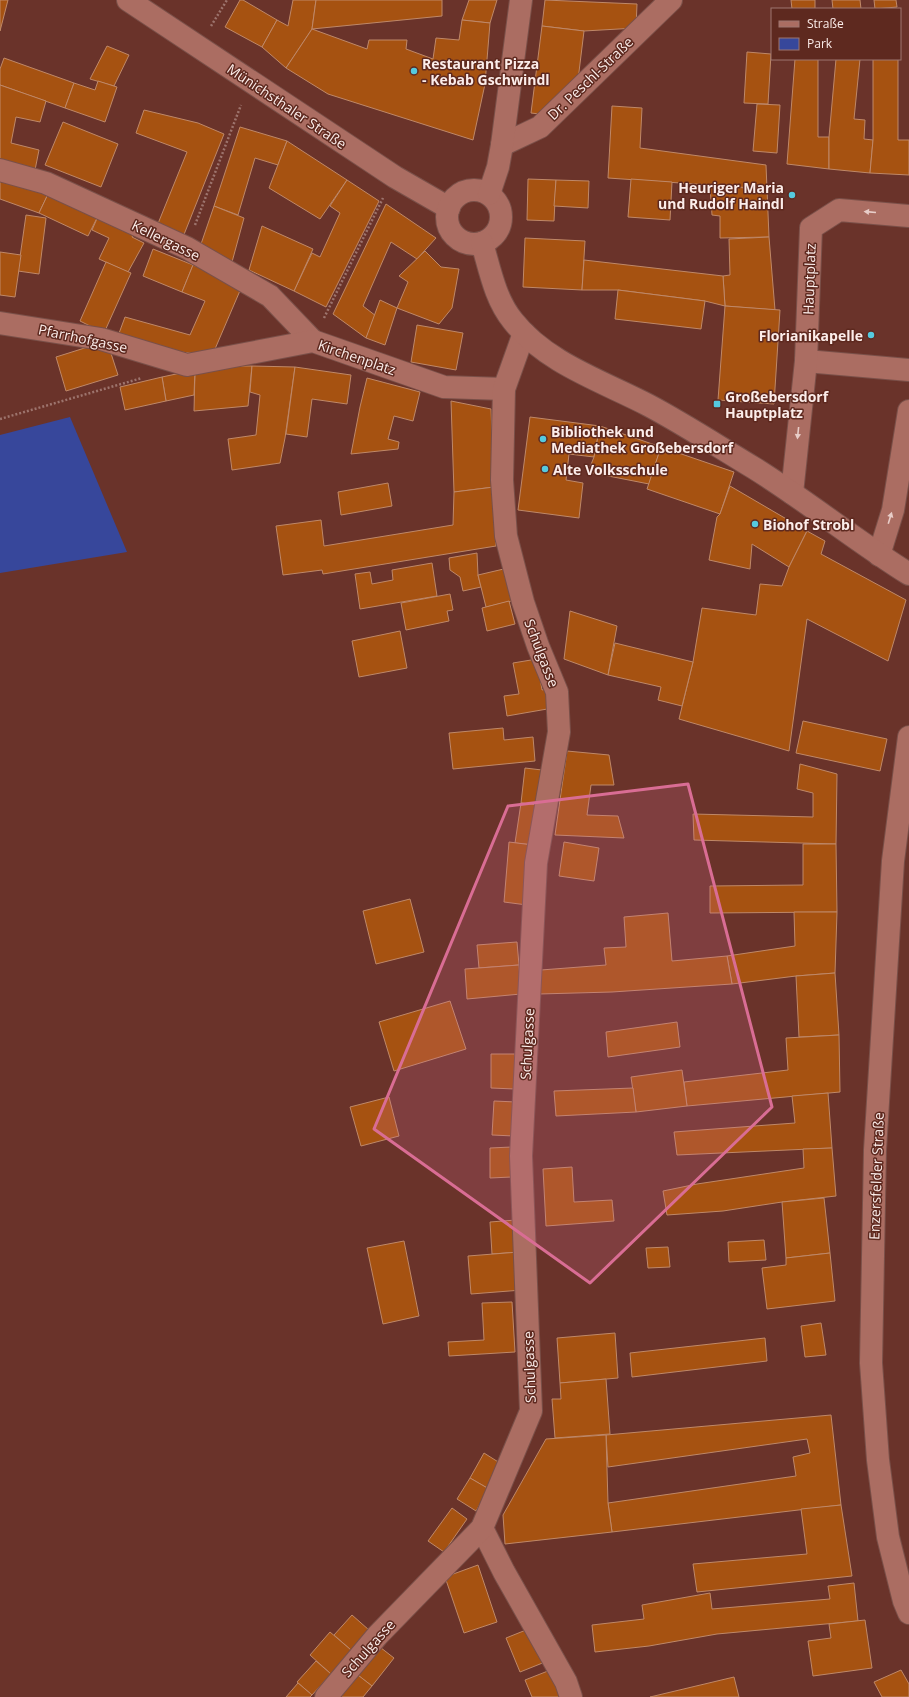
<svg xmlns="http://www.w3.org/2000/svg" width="909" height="1697" font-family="'Open Sans',sans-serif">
  <rect width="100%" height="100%" fill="#6a332a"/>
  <!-- green -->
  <polygon fill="#37479b" points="70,417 127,552 0,573 0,435"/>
  <!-- building -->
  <g fill="#a65211" stroke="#bf8868">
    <polygon points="0,0 8,0 0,31"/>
    <polygon points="240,0 243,0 277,20 262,47 225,27"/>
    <polygon points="293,0 316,0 312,29 286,68 262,47 277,20 288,26"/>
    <polygon points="316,0 442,0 442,16 312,29"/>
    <polygon points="469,0 497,0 490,23 462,20"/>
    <polygon points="545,0 637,4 636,28 584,31 542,26"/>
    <polygon points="791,0 815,0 815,9 792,9"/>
    <polygon points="832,0 860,0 861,9 833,9"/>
    <polygon points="874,0 896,0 897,7 875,9"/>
    <polygon points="462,20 490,23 485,84 473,140 328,94 286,68 312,29 367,49 369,40 407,40 406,49 433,59 436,38 459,40"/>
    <polygon points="542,26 584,31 577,88 548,115 531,113"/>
    <polygon points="107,46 129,55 114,86 90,79"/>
    <polygon points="747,52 771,54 768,104 744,103"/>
    <polygon points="4,58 74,83 65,108 0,85 0,69"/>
    <polygon points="795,59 818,59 818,137 829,137 829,169 787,164"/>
    <polygon points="836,59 860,59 854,119 865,120 864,139 873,140 870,173 829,169 829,137"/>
    <polygon points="873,59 898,59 898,140 909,140 909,175 870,173 873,140"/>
    <polygon points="98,81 117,87 105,122 65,108 74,83 95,90"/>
    <polygon points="0,85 46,101 40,122 16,117 11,143 39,150 34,175 0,166"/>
    <polygon points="757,104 780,105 777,153 753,151"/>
    <polygon points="612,106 642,108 640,148 766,165 767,189 608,178"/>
    <polygon points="144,110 198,123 224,134 183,237 157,226 187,152 136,133"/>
    <polygon points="63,122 118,144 101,187 45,165"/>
    <polygon points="240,127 287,141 278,165 255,158 238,215 214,206"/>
    <polygon points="287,141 347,180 320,219 269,188"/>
    <polygon points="0,179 49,192 39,213 0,199"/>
    <polygon points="528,179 556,180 554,221 527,220"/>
    <polygon points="631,179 672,182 670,220 628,217"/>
    <polygon points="347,180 379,201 326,307 294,291 312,253 320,257 340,213 330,206"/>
    <polygon points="556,180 589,181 588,208 554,206"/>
    <polygon points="710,186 767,189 769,237 720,238 720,216 712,215"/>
    <polygon points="49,192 99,214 88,236 39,213"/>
    <polygon points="386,204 436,238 417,259 391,242 363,306 376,316 366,338 333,314"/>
    <polygon points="214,206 244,218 232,262 200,247"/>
    <polygon points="99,214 135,231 132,237 144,243 128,272 99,259 109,238 92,230"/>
    <polygon points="26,215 46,218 39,274 18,271"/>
    <polygon points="262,226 313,249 294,291 249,270"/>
    <polygon points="769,237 775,310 725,306 723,276 730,275 729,239"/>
    <polygon points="525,238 585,241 582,290 523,287"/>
    <polygon points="153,249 193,265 182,292 143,276"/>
    <polygon points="425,251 441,267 459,269 452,308 439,324 397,308 408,282 399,276"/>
    <polygon points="0,252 21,255 15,297 0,295"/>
    <polygon points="584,260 723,276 725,306 705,301 618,290 582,290"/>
    <polygon points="106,262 131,273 104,333 80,321"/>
    <polygon points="193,265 242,286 212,356 166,350 118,336 125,317 190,335 205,301 182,292"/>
    <polygon points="618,290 705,301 701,329 615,319"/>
    <polygon points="380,300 397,308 385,345 366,338"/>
    <polygon points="725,306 780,310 774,404 718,400"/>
    <polygon points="417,325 463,333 456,370 411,362"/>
    <polygon points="107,341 118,375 66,391 56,357"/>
    <polygon points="237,366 252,366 248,406 194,411 195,370"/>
    <polygon points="252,366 295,367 285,438 280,463 232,470 228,439 256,435 260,395 250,392"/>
    <polygon points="295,367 351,375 347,404 312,399 307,437 286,434"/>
    <polygon points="195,370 194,395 166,401 162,377"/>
    <polygon points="162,377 166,401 125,410 120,387"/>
    <polygon points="367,378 420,392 413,421 394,416 388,439 399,442 398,449 351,454 360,407"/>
    <polygon points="451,401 491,409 494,487 454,492"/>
    <polygon points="530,417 600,426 594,457 569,454 566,480 583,483 579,518 518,510"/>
    <polygon points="600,426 661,447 649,484 588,472 594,457"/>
    <polygon points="661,447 734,472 720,514 647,489"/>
    <polygon points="388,483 392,506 341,515 338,492"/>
    <polygon points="730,486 807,531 789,567 752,544 750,569 709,560 717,517 720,514"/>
    <polygon points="494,487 496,546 323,574 322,570 283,575 276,526 321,520 324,546 453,525 454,492"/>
    <polygon points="807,531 825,541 821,554 906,600 888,661 807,619 789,751 679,719 693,662 702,608 756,615 760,584 782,586 789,567"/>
    <polygon points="477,553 478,575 481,587 463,591 460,577 450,570 449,558"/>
    <polygon points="432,563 437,596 360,609 355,574 370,572 372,584 393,580 392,570"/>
    <polygon points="508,568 516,600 486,607 478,575"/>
    <polygon points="450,594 453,610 447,611 449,621 406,630 401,603"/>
    <polygon points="509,601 515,624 487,631 482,608"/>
    <polygon points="570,611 617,626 608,675 564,659"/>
    <polygon points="400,631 407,668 359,677 352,641"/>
    <polygon points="615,643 693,662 682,706 658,700 661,687 608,675"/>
    <polygon points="537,659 542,690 550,688 553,708 507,716 504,696 519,694 513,663"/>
    <polygon points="803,721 887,739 880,771 796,753"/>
    <polygon points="503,728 504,740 533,737 535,761 453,769 449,733"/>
    <polygon points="567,751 609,755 614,785 591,785 587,815 618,816 624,838 555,835"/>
    <polygon points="800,764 837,774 836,844 694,840 693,814 813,817 813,793 797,789"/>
    <polygon points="525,768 542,770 539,805 521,803"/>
    <polygon points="521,803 539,805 533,845 515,843"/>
    <polygon points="509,842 533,845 527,905 504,902"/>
    <polygon points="564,842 599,848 594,881 559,876"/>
    <polygon points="803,844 836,844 837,912 710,913 710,886 803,885"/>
    <polygon points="410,899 424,952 376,964 363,911"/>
    <polygon points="794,912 837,912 835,973 796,976 732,984 727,956 795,946"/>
    <polygon points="668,913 672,961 727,956 732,984 612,992 539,994 541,970 606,965 604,948 626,947 624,917"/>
    <polygon points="517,942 519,965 479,968 477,945"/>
    <polygon points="519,965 521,994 467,999 465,969"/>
    <polygon points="835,973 839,1035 799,1037 796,976"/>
    <polygon points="450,1001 466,1049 394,1071 379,1022"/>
    <polygon points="677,1022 680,1047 608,1057 606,1032"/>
    <polygon points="839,1035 840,1092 687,1106 684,1082 788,1070 786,1038"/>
    <polygon points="491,1054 515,1054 515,1089 491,1088"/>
    <polygon points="682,1070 687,1106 636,1112 631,1077"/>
    <polygon points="633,1088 636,1112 556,1116 554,1091"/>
    <polygon points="828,1093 832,1148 677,1155 674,1132 795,1123 792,1096"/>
    <polygon points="389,1097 399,1136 361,1146 350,1107"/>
    <polygon points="494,1101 516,1102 514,1136 492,1135"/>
    <polygon points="512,1147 512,1177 490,1178 490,1148"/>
    <polygon points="832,1148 836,1196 782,1202 723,1211 667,1215 663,1191 697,1184 804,1168 803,1149"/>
    <polygon points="572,1167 574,1202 612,1200 614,1221 546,1226 543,1169"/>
    <polygon points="824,1198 830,1253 786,1258 782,1202"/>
    <polygon points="516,1220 519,1252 492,1254 490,1222"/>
    <polygon points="764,1240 766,1260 729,1262 728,1242"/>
    <polygon points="404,1241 419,1316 383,1324 367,1248"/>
    <polygon points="668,1247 670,1267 648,1268 646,1248"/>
    <polygon points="519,1252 522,1290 471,1294 468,1256"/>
    <polygon points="830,1253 835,1301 767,1309 762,1268 786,1265 786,1258"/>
    <polygon points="512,1302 515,1352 449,1356 448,1342 484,1340 482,1303"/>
    <polygon points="821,1323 826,1355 805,1357 801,1326"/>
    <polygon points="615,1333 618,1378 560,1383 557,1338"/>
    <polygon points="765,1338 767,1361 632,1377 630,1353"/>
    <polygon points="606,1379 610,1434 555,1438 552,1399 561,1399 560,1383"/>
    <polygon points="831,1415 841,1505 612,1532 608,1503 796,1476 793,1457 810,1453 807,1439 608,1467 606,1435"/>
    <polygon points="606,1435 608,1503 612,1532 505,1544 503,1515 546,1439"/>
    <polygon points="484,1453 503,1465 489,1489 470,1478"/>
    <polygon points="470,1478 489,1489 476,1511 457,1499"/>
    <polygon points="841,1505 852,1576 697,1592 693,1564 807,1554 801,1509"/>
    <polygon points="452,1508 467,1519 444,1552 428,1541"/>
    <polygon points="478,1565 497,1622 464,1633 445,1577"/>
    <polygon points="854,1583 858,1621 717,1634 649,1646 595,1652 592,1625 644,1619 642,1605 710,1593 712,1609 830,1599 828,1586"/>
    <polygon points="352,1615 369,1630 351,1650 334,1635"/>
    <polygon points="865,1620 872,1668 813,1676 808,1641 831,1638 829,1624"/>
    <polygon points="531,1628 545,1662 520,1672 506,1638"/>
    <polygon points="330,1632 351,1650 331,1674 310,1655"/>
    <polygon points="376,1644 394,1658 372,1686 354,1672"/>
    <polygon points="316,1661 331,1674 312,1695 297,1682"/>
    <polygon points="553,1669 564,1697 532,1697 525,1680"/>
    <polygon points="901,1670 909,1684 909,1697 882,1697 874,1682"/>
    <polygon points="354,1672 372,1686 363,1697 334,1697"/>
    <polygon points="734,1677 739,1697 650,1697"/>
    <polygon points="298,1683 312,1695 310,1697 286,1697"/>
  </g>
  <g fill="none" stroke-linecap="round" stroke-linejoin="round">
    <defs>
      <g id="minor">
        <polyline points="502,145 540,127 671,0"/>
        <polyline points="0,170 46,183 187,248 270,296 313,341"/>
        <polyline points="0,323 101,339 187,365 313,341 444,387 504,389"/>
        <polyline points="806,361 909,370"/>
        <polyline points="792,493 806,361 811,228 839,210 909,216"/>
        <polyline points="879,555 893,510 909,411"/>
        <polyline points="482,1528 504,1572 566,1682 571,1697"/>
        <polyline points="326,1697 377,1636 482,1528 531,1411 521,1156 536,863 559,732 557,692 538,646 523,602 506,536 502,480 504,389 524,333"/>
      </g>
      <g id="tertiary">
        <polyline points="128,0 395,177 449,208"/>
        <circle cx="474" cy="217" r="27"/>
        <polyline points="489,194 498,167 502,145 521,0"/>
        <path d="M482 243C490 270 495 299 513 321 546 363 602 381 648 405 684 424 719 447 754 468 807 501 856 541 909 574"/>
        <polyline points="909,737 893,861 875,1150 871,1363 878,1460 888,1537 904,1601 909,1613"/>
      </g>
    </defs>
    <!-- minor casing -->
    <use href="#minor" stroke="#7a5049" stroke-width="24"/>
    <!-- tertiary casing -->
    <use href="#tertiary" stroke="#7a5049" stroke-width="24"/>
    <!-- path -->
    <g stroke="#9d746d" stroke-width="2.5" stroke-dasharray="2 2" stroke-linecap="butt">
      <polyline points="211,26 227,0"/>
      <polyline points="195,225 241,105"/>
      <polyline points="324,318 383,198"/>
      <polyline points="0,419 142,378"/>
    </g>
    <!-- minor -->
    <use href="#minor" stroke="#ab6d62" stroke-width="22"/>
    <!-- tertiary -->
    <use href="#tertiary" stroke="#ab6d62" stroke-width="22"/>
  </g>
  <!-- one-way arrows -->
  <defs><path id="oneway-solid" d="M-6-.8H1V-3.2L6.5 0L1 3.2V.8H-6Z"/></defs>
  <g fill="#e8cdc8">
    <use href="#oneway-solid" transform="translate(870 212) rotate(-175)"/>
    <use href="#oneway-solid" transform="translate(798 433) rotate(96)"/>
    <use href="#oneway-solid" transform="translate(890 518) rotate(-73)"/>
  </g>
  <!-- marked area -->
  <path fill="#d96d94" fill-opacity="0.2" stroke="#d96d94" stroke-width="3" stroke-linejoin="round" d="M688 784 772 1107 590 1283 374 1129 508 806Z"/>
  <!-- markers -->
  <g fill="#55cadf" stroke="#5e291f" stroke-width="1.5">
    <circle cx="414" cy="71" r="4"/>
    <circle cx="792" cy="195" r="4"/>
    <circle cx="871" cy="335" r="4"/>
    <rect x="713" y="400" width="8" height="8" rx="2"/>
    <circle cx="543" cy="439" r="4"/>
    <circle cx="545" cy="469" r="4"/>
    <circle cx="755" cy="524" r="4"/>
  </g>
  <g text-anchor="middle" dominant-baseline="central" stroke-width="3" stroke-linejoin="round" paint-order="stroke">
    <!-- poi labels -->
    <g font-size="14" font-weight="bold" fill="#fcedea" stroke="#5e291f" text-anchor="start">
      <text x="422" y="63">Restaurant Pizza<tspan x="422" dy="16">- Kebab Gschwindl</tspan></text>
      <text x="784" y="187" text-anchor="end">Heuriger Maria<tspan x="784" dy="16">und Rudolf Haindl</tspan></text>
      <text x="863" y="335" text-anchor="end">Florianikapelle</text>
      <text x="725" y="396">Großebersdorf<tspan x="725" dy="16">Hauptplatz</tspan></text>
      <text x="551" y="431">Bibliothek und<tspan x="551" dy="16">Mediathek Großebersdorf</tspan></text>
      <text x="553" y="469">Alte Volksschule</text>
      <text x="763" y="524">Biohof Strobl</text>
    </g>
    <!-- street labels -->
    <g font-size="14" fill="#fcedea" stroke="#5e291f">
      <text transform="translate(590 78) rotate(-44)">Dr. Peschl-Straße</text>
      <text transform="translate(287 106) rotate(34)">Münichsthaler Straße</text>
      <text transform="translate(166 240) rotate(26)">Kellergasse</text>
      <text transform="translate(809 279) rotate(-88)">Hauptplatz</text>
      <text transform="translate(83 338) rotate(12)">Pfarrhofgasse</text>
      <text transform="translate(357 357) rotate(19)">Kirchenplatz</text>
      <text transform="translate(542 653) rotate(69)">Schulgasse</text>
      <text transform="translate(527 1044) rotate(-87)">Schulgasse</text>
      <text transform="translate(876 1176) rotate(-88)">Enzersfelder Straße</text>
      <text transform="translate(529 1367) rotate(-92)">Schulgasse</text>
      <text transform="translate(368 1648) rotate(-48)">Schulgasse</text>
    </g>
  </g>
  <!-- legend -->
  <rect x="771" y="8" width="130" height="52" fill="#5e291f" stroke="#9d7770"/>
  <rect x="779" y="21" width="20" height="6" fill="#ab6d62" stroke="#9d7770"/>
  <text x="807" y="28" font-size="12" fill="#fcedea">Straße</text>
  <rect x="779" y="38" width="20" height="12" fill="#37479b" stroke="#9d7770"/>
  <text x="807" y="48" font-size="12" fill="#fcedea">Park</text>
</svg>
